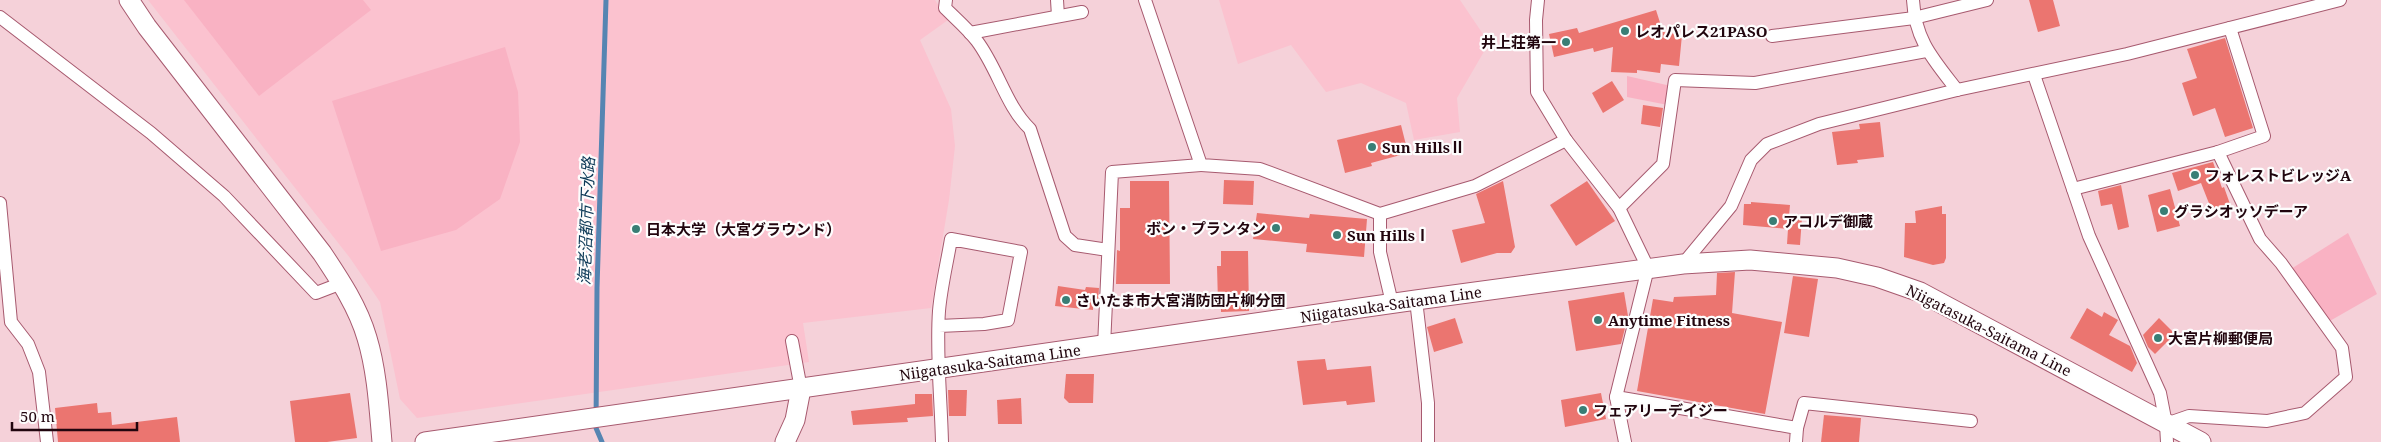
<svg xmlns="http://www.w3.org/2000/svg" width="2381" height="442" font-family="'Noto Serif','Noto Sans JP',serif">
  <rect width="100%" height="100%" fill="#f5d1d9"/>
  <!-- built -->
  <g fill="#fbc2cf">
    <polygon points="148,0 935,0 948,20 920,40 951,109 955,146 949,200 931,308 803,323 809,362 417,418 400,399 380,302 350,258"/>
    <polygon points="1219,0 1460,0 1489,43 1457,98 1460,132 1414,140 1406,103 1361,83 1326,92 1291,45 1238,64"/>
  </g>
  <!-- green -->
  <g fill="#f9b2c3">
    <polygon points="184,0 363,0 371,10 259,96"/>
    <polygon points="505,47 518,92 520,142 500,199 456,230 381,251 332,101"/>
    <polygon points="1627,76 1671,86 1668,105 1627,97"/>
    <polygon points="2348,233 2377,294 2328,322 2291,269"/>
  </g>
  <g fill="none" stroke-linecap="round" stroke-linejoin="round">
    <!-- stream -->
    <polyline stroke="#5685b2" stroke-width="5" points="602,442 596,428 597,288 606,0"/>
  </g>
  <!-- building -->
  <g fill="#eb7570">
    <polygon points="2029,0 2053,0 2060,26 2038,32"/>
    <polygon points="1656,10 1663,32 1682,35 1679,66 1661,64 1660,73 1637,70 1637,73 1611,72 1613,47 1594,52 1593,48 1554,57 1549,34 1577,28 1579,33"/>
    <polygon points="2225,38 2253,128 2225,137 2215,108 2193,116 2182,83 2197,78 2187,49"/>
    <polygon points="1612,81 1624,100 1603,113 1592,93"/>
    <polygon points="1643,105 1663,108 1660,127 1641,124"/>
    <polygon points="1880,122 1884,157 1857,160 1858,163 1837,165 1832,132 1860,129 1859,124"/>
    <polygon points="1401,125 1408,153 1371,163 1372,166 1345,173 1337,140"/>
    <polygon points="2213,162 2222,188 2224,187 2230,204 2212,211 2201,183 2178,191 2172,173"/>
    <polygon points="1224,180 1254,181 1253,205 1223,204"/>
    <polygon points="1130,181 1169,181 1170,284 1116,284 1117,250 1120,251 1120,208 1130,208"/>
    <polygon points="1503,181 1515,247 1511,253 1497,253 1461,263 1452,230 1485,223 1476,194"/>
    <polygon points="1587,181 1615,221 1576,246 1550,205"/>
    <polygon points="2121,185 2129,227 2118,230 2112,204 2101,206 2098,191"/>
    <polygon points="2170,189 2180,226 2157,232 2148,195"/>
    <polygon points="1751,202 1790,205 1789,216 1802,217 1800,245 1787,244 1788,229 1743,225 1744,204 1751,204"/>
    <polygon points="1942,206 1942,214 1946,214 1946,258 1944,263 1933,265 1904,257 1905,223 1916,223 1915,211"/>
    <polygon points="1257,213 1309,218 1310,214 1367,219 1364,257 1306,252 1307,244 1253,239"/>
    <polygon points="1221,251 1248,251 1249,311 1221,312 1221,303 1218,303 1217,266 1221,266"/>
    <polygon points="1735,272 1732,313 1782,322 1765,414 1637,391 1653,299 1673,302 1674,297 1716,295 1717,273"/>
    <polygon points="1793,276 1818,279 1809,337 1784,333"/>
    <polygon points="1058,286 1085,290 1086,287 1099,288 1098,303 1093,302 1093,310 1055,306"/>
    <polygon points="1624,292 1628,316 1621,344 1576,351 1568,301"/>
    <polygon points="2087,308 2102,317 2104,312 2118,320 2109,335 2130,346 2137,363 2132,372 2070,338"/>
    <polygon points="1455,318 1463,343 1434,352 1427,327"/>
    <polygon points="2159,318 2175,334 2155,354 2148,347 2143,335"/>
    <polygon points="1325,359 1327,370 1371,366 1375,402 1347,405 1346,401 1303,405 1297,361"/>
    <polygon points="1066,374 1094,374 1093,403 1069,403 1064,398"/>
    <polygon points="948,390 967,390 966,416 949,416"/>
    <polygon points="350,393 357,438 327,442 295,442 290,401"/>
    <polygon points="1601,393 1606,419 1565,427 1561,400"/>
    <polygon points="915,394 932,394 933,416 907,418 908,422 853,425 851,411 915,404"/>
    <polygon points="1021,398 1022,424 998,424 997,400"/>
    <polygon points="97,403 98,413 111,412 112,425 177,417 180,442 58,442 55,408"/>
    <polygon points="1824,415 1861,418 1859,442 1821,442"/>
  </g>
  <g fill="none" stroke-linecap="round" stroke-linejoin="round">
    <defs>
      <g id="street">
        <path d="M946 0 945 8C955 18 968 29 977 41 998 69 1006 106 1030 129L1065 236 1075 245 1108 250"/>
        <polyline points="1057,0 1058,16"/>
        <polyline points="1145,0 1201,165 1260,169 1380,214 1475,186 1566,140"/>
        <polyline points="1538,0 1536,20 1537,92 1566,140 1619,208 1648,268 1616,397 1625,442"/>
        <path d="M1913 0C1915 40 1933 59 1957 90"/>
        <polyline points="0,17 151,133 224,196 316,293 342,283"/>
        <polyline points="970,33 1082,12"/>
        <polyline points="1772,36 1914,18 1987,0"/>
        <polyline points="2034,75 2089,236 2160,393 2166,424 2167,442"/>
        <polyline points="2073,189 2218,152"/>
        <polyline points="0,203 11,322 28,344 39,372 47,442"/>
        <polyline points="1619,208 1663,164 1675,80 1755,83 1926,51"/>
        <polyline points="1380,214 1380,252 1392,303"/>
        <polyline points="1683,264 1731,206 1751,160 1767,144 1819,124 1957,90 2127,54 2340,0"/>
        <polyline points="1416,300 1428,403 1428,442"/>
        <path d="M939 326 984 324 1008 320 1021 252 951 239C947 263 941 287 939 311 936 352 941 400 942 442"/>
        <polyline points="792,341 801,389"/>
        <polyline points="1104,346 1112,172 1201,165"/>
        <polyline points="1616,397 1797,428 1796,442"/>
        <polyline points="2166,424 2189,416 2267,421 2305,413 2346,377 2342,348 2281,263 2260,239 2218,152 2264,136 2230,28"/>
        <polyline points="1797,428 1804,403 1971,421"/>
      </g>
      <g id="secondary">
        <path d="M129 0 147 27 322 253C340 280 358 307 367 338 377 371 379 408 382 442"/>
        <polyline points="425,442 1416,300 1683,264 1750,260 1837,268 1877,277 1920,292 2201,442"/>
        <polyline points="785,442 795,420 801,389"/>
      </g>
    </defs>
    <!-- street casing -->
    <use href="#street" stroke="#a75a6f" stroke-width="14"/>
    <!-- secondary casing -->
    <use href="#secondary" stroke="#a75a6f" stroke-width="21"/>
    <!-- street -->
    <use href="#street" stroke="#fff" stroke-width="12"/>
    <!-- secondary -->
    <use href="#secondary" stroke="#fff" stroke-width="19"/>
  </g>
  <!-- markers -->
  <g fill="#397e75" stroke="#fdfdfd" stroke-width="2">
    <circle cx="1625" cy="31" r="5"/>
    <circle cx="1566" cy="42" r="5"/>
    <circle cx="1372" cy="147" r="5"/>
    <circle cx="2195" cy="175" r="5"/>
    <circle cx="2164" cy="211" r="5"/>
    <circle cx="1773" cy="221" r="5"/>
    <circle cx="1276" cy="228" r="5"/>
    <circle cx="636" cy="229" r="5"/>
    <circle cx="1337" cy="235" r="5"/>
    <circle cx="1066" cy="300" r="5"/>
    <circle cx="1598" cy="320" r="5"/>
    <circle cx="2158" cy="338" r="5"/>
    <circle cx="1583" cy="410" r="5"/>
  </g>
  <g text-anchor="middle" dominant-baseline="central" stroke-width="4.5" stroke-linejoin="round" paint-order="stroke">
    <!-- poi labels -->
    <g font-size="15" font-weight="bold" fill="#21050e" stroke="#fdfdfd" text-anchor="start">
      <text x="1635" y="31">レオパレス21PASO</text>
      <text x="1556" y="42" text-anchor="end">井上荘第一</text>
      <text x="1382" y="147">Sun HillsⅡ</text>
      <text x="2205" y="175">フォレストビレッジA</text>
      <text x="2174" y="211">グラシオッソデーア</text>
      <text x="1783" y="221">アコルデ御蔵</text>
      <text x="1266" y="228" text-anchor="end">ボン・プランタン</text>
      <text x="646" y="229">日本大学（大宮グラウンド）</text>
      <text x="1347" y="235">Sun HillsⅠ</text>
      <text x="1076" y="300">さいたま市大宮消防団片柳分団</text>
      <text x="1608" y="320">Anytime Fitness</text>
      <text x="2168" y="338">大宮片柳郵便局</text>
      <text x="1593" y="410">フェアリーデイジー</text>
    </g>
    <!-- street labels -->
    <g font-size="15" fill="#21050e" stroke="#fdfdfd">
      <text transform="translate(1391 304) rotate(-8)">Niigatasuka-Saitama Line</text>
      <text transform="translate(1989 330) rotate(27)">Niigatasuka-Saitama Line</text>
      <text transform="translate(990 362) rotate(-8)">Niigatasuka-Saitama Line</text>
    </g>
    <!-- water labels -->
    <g font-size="16" font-style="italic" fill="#0b3856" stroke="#fdfdfd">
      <text transform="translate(586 221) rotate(-88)">海老沼都市下水路</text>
    </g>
  </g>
  <!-- scale -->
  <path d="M12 422v8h125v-8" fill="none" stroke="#21050e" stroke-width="2.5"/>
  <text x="20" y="422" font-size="15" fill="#21050e" stroke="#fdfdfd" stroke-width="4" paint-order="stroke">50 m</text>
</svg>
